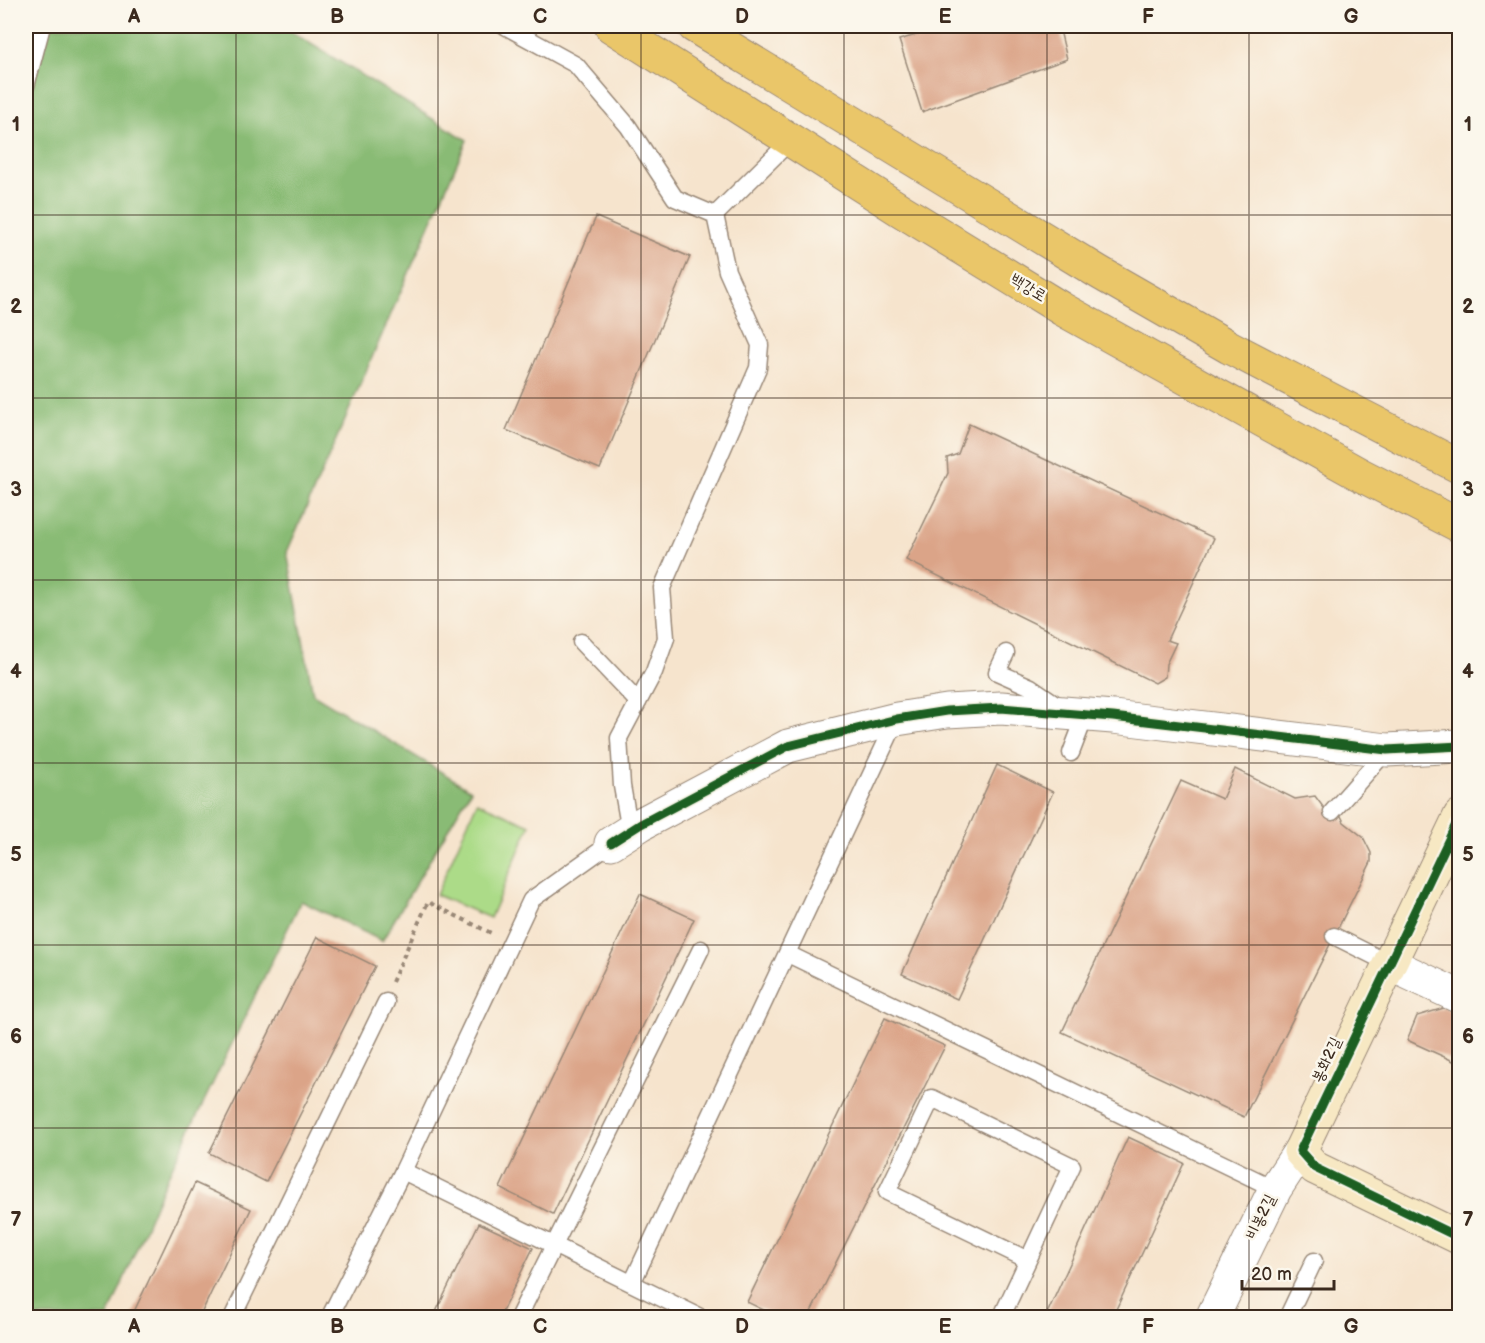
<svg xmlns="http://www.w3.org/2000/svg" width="1485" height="1343" font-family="'Balsamiq Sans','Poor Story',sans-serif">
  <rect width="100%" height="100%" fill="#fbf7ec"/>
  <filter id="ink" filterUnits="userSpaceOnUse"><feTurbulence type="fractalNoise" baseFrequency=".0167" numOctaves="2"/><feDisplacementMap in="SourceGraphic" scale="12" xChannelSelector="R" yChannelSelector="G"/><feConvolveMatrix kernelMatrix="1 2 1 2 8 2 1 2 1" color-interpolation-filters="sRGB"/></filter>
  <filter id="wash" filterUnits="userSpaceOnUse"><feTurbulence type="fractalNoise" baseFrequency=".008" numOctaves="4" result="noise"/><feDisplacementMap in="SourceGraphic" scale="24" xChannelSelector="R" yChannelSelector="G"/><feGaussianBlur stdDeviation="1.35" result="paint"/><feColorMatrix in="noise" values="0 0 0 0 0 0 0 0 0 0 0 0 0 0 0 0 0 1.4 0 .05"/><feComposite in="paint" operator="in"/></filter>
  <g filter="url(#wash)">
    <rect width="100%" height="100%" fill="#f6e4cd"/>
    <!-- green -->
    <polygon fill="#acdb88" stroke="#748253" stroke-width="1.5" points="477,802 530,825 490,918 436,895"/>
    <!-- forest -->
    <polygon fill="#89bb74" stroke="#627249" stroke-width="1.5" points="26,26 282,26 467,140 287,552 313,694 471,790 382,941 301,901 163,1186 108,1317 26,1317"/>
    <g id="blocks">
      <!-- building -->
      <g fill="#dba488">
        <polygon points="947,26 1059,26 1067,59 922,112 899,40"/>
        <polygon points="596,217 690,257 600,469 506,430"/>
        <polygon points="969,424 1214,538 1167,640 1176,643 1166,664 1165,677 1155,683 906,560 948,473 947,458 958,454"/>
        <polygon points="997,765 1053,792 957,999 902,974"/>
        <polygon points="1235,769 1295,799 1315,796 1323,807 1341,816 1344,822 1363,837 1371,853 1371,862 1244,1117 1062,1032 1181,781 1222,799"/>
        <polygon points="640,894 694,919 553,1214 500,1188"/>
        <polygon points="317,937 375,966 266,1182 209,1153"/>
        <polygon points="1444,1008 1460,1015 1460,1064 1407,1040 1417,1016"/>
        <polygon points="885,1018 945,1046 808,1318 780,1318 747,1302"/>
        <polygon points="1128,1137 1184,1163 1112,1318 1045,1318"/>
        <polygon points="195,1183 251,1209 199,1318 131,1318"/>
        <polygon points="479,1223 533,1248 499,1318 433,1318"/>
      </g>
    </g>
  </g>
  <g filter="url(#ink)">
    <use href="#blocks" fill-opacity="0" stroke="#988776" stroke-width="1.5"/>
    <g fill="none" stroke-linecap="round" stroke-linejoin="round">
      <defs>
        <g id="lane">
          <polyline points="505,26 576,65 628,126 675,198 715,215"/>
          <polyline points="26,86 42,26"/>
          <polyline points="581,642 638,702"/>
          <polyline points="1006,653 997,672 1031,687 1059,706"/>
          <polyline points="1071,753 1086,714"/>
          <polyline points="1332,812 1387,750"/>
          <polyline points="630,831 622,786 619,738 654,672 666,638 662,588 758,368 760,345 727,271 715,215 791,140"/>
          <polyline points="1334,936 1390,964"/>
          <polyline points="788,954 1275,1189"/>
          <polyline points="403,1171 531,900 611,843"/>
          <polyline points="632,1283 897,719"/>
          <polyline points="232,1318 386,1002"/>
          <polyline points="329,1318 403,1171 702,1318"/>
          <polyline points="518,1318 701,949"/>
          <polyline points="1001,1318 1072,1166 932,1098 887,1192 1028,1260"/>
          <polyline points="1287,1318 1314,1261"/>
        </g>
        <g id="street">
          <polyline points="611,843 641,824 788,746 897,719 947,711 1001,708 1113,717 1387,750 1460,746"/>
          <polyline points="1390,964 1460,997"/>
          <polyline points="1212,1318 1275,1189 1300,1151"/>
        </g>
        <polyline id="secondary" points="1460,816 1300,1151 1315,1168 1460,1238"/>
        <g id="primary">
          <polyline points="611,26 902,211 1062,309 1359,474 1460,526"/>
          <polyline points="694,26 1100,273 1229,347 1460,467"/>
        </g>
      </defs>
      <!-- lane casing -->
      <use href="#lane" stroke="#988776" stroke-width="19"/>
      <!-- street casing -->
      <use href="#street" stroke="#988776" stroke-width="35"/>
      <!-- secondary casing -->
      <use href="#secondary" stroke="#988776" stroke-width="35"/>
      <!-- primary casing -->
      <use href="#primary" stroke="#988776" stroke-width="35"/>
      <!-- path -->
      <polyline stroke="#988776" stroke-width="4" stroke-dasharray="4.5 4.5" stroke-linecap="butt" points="392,982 428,902 491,933"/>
      <!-- lane -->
      <use href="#lane" stroke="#fff" stroke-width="16"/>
      <!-- street -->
      <use href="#street" stroke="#fff" stroke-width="33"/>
      <!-- secondary -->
      <use href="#secondary" stroke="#f7e8c3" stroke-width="33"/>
      <!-- primary -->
      <use href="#primary" stroke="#eac669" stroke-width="33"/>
      <defs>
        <g id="cycleway">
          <polyline points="1460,816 1300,1151 1315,1168 1460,1238"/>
          <polyline points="611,843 641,824 788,746 897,719 947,711 1001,708 1113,717 1387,750 1460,746"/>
        </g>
      </defs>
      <!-- cycleway casing -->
      <use href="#cycleway" stroke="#fbf7ec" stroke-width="13"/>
      <!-- cycleway -->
      <use href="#cycleway" stroke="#1b5e20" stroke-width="9"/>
    </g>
  </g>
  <!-- grid -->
  <path fill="none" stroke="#3b2a1e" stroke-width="1.5" stroke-opacity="0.55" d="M236 26V1318M438 26V1318M641 26V1318M844 26V1318M1047 26V1318M1249 26V1318M26 215H1460M26 398H1460M26 580H1460M26 763H1460M26 945H1460M26 1128H1460"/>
  <g text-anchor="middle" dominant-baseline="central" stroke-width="5" stroke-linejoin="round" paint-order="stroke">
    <!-- street labels -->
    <g font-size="16" fill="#3b2a1e" stroke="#fbf7ec">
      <text transform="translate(1028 288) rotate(31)">백강로</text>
      <text transform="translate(1327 1060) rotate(-65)">봉화2길</text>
      <text transform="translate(1261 1217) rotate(-64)">비봉2길</text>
    </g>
  </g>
  <!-- margin -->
  <rect width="1485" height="1343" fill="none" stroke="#fbf7ec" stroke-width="66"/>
  <!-- scale -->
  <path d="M1242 1280v9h92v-9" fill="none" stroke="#3b2a1e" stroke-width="3"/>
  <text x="1251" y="1280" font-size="18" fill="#3b2a1e" stroke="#fbf7ec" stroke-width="4.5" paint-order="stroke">20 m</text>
  <rect x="33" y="33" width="1419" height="1277" fill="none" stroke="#3b2a1e" stroke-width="2"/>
  <g font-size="20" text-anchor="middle" font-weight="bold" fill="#3b2a1e">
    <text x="134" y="23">A</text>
    <text x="337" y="23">B</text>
    <text x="540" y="23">C</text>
    <text x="742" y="23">D</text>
    <text x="945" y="23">E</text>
    <text x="1148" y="23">F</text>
    <text x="1351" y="23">G</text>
    <text x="16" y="131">1</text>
    <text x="1468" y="131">1</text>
    <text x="16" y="313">2</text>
    <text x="1468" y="313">2</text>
    <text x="16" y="496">3</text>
    <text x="1468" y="496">3</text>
    <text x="16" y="678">4</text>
    <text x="1468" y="678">4</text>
    <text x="16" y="861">5</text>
    <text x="1468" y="861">5</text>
    <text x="16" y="1043">6</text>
    <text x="1468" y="1043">6</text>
    <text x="16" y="1226">7</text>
    <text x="1468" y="1226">7</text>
    <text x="134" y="1333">A</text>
    <text x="337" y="1333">B</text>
    <text x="540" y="1333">C</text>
    <text x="742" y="1333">D</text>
    <text x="945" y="1333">E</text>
    <text x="1148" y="1333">F</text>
    <text x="1351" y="1333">G</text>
  </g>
</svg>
